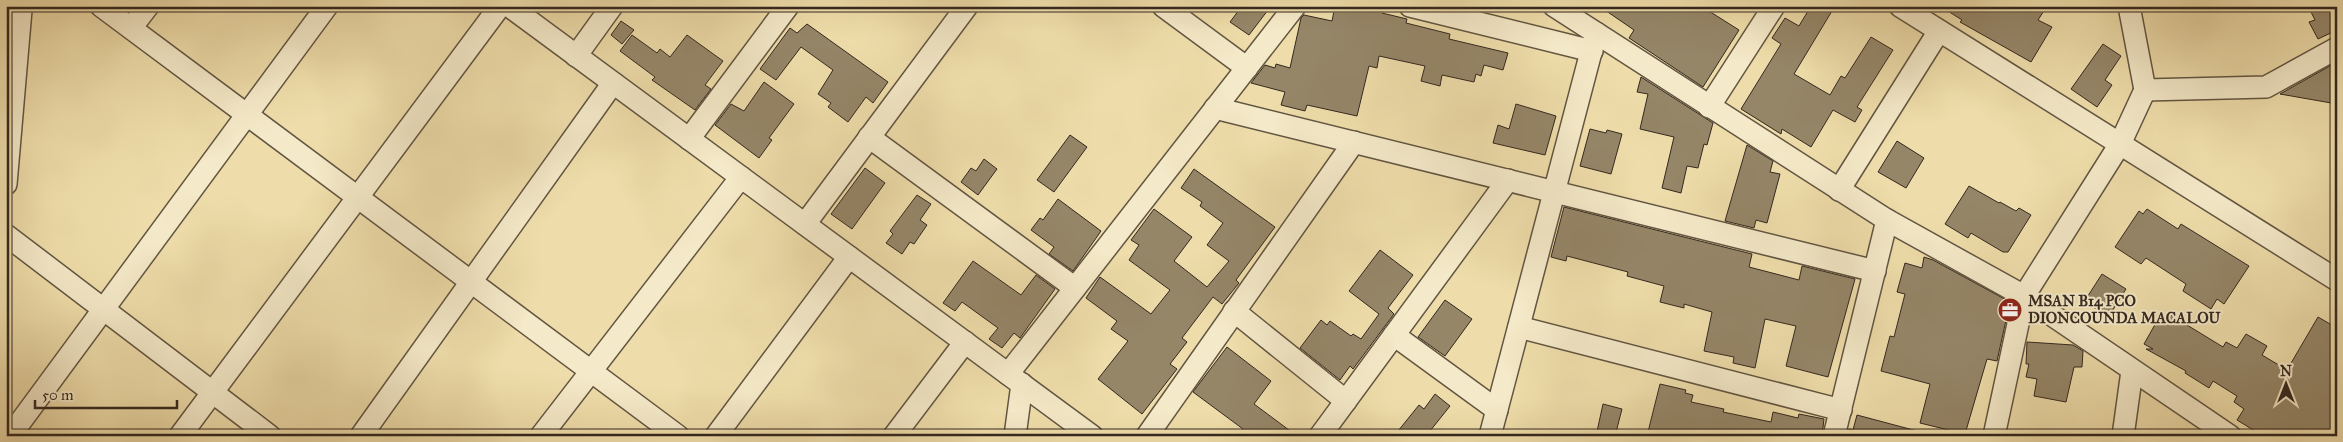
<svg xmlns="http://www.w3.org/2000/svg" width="2343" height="442" font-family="'IM FELL Great Primer',serif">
  <rect width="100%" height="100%" fill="#eda"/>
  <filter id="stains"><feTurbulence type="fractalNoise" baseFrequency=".004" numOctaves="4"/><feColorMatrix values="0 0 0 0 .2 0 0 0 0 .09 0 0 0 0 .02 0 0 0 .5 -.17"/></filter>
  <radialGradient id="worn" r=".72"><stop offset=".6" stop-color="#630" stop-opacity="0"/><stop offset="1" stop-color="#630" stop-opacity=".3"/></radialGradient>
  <!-- building -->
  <g fill="#958668" stroke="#342820">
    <polygon points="1242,6 1271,6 1249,35 1230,22"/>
    <polygon points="1335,6 1369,6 1383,9 1382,13 1407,19 1406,23 1450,34 1449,39 1508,53 1503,70 1484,65 1481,76 1476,74 1474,82 1442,75 1440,86 1421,81 1425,66 1379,56 1377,68 1369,66 1357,116 1307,105 1305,111 1281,105 1285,92 1251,83 1265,65 1275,68 1276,64 1290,68 1301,18 1304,15 1332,21"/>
    <polygon points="1599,6 1701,6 1739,30 1703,87 1629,38 1634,30"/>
    <polygon points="1811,6 1835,6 1794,74 1830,95 1841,76 1845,78 1871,37 1893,50 1857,107 1862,110 1855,122 1833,110 1811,147 1782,129 1781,134 1741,109 1781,44 1772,38 1785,18 1799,26"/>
    <polygon points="1940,6 2047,6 2038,20 2052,27 2031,62 1960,22 1962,20"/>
    <polygon points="2308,6 2337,6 2337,30 2318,39 2309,22 2315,20"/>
    <polygon points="621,21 634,30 622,44 611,35"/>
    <polygon points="807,24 888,82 873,103 866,97 848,122 828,107 831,103 818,94 833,70 801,47 776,80 760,69 790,28 797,33"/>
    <polygon points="632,35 657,53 660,49 670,57 687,35 723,61 705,85 711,89 695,110 652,80 655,77 620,51"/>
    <polygon points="2103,44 2121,56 2105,80 2112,85 2097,107 2071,89"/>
    <polygon points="2337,62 2337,104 2280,94"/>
    <polygon points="1641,77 1713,123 1707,145 1704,144 1698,168 1687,166 1681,193 1662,188 1674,137 1640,129 1648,94 1637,92"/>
    <polygon points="764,82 794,104 769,138 772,140 759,158 715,125 731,104 744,111"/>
    <polygon points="1516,104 1556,116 1545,155 1493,143 1498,125 1509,129"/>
    <polygon points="1590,129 1606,133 1607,130 1622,134 1611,174 1580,166"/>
    <polygon points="1070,135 1087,147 1054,192 1037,180"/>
    <polygon points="1897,141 1924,158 1906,188 1878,172"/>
    <polygon points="1747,145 1773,161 1770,172 1780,174 1767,223 1756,220 1754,228 1725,221"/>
    <polygon points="984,159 997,169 978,195 961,182 971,168 976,171"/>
    <polygon points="865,168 885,183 852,229 831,214"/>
    <polygon points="1194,169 1275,227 1236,280 1239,283 1222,304 1213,297 1182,338 1187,342 1170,364 1177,369 1142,414 1098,379 1128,341 1111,329 1117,321 1086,298 1100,277 1151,314 1170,290 1129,260 1139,245 1131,240 1154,209 1192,237 1174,261 1207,287 1229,261 1207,245 1223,223 1200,206 1202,202 1181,188"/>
    <polygon points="1969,186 1999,203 2000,202 2016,211 2019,208 2031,215 2008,252 2003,252 1971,233 1968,238 1945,224"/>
    <polygon points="917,195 931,204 920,220 927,225 914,244 910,242 902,254 886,243 893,234 890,231"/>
    <polygon points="1058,199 1101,231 1073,271 1049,254 1054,247 1031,230 1040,218 1043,220"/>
    <polygon points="1564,207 1752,254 1749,267 1799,280 1802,266 1855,279 1828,377 1786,366 1796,326 1765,319 1755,368 1733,363 1734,357 1704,351 1712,312 1684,304 1684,308 1660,302 1664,286 1627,276 1628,272 1567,256 1566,261 1551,257"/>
    <polygon points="2147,209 2178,229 2181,224 2249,266 2224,304 2217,299 2211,309 2183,291 2186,284 2146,258 2141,264 2115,247 2139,211 2143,214"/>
    <polygon points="1380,250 1413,275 1388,308 1394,314 1353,369 1350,366 1340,380 1300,348 1321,320 1327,325 1330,321 1351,336 1353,334 1361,339 1379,314 1349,291"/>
    <polygon points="1924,257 1933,260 2010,302 1997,361 1987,359 1965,434 1920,423 1930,384 1881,371 1890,336 1894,337 1905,294 1897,292 1905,263 1922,268"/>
    <polygon points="973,261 1021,295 1036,275 1055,289 1020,338 1014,333 1002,348 989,339 998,328 962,302 955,311 943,303"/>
    <polygon points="2102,274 2126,289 2109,316 2084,302"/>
    <polygon points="1445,300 1472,319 1445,356 1418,337"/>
    <polygon points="2169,314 2223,347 2226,342 2237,348 2246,334 2267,346 2262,355 2287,370 2318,317 2337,328 2337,436 2263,436 2237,420 2244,409 2234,402 2237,396 2213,381 2209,388 2185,373 2186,371 2146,349 2153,349 2144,344 2157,321 2163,324"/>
    <polygon points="2027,342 2073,345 2083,351 2082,367 2074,367 2066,402 2034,396 2037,379 2026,377 2029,364 2026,364"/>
    <polygon points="1227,347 1271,381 1254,404 1297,436 1238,436 1243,429 1193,392"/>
    <polygon points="1660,384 1686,390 1685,393 1693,395 1691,402 1724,409 1723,412 1771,422 1773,412 1798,418 1799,414 1824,419 1822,436 1647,436"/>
    <polygon points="1435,394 1450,406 1426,436 1394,436 1419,405 1424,409"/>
    <polygon points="1603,404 1622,409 1615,436 1596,436"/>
    <polygon points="1857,415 1917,431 1916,436 1847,436 1849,429 1853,430"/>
  </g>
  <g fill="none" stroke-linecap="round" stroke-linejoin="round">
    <defs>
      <g id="street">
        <polyline points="101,6 678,436"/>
        <polyline points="509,6 1092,436"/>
        <polyline points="1163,6 1247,68"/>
        <polyline points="1410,6 1592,51"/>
        <polyline points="1554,6 1887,220 2024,296 2230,436"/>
        <polyline points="1900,6 2337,280"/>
        <polyline points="2129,6 2145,90 2266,87 2337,48"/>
        <polyline points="131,28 148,6"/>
        <polyline points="576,56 612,6"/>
        <polyline points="1709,107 1774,6"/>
        <polyline points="1215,108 1875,271"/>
        <polyline points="869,137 1075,288"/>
        <polyline points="689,139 788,6"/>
        <polyline points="6,184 21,10"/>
        <polyline points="1839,190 1939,31"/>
        <polyline points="805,224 967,6"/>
        <polyline points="6,235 270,436"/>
        <polyline points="1234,311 1346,401"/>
        <polyline points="1519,327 1841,410"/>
        <polyline points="1394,335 1497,410"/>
        <polyline points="1008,374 1295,6"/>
        <polyline points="10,436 327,6"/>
        <polyline points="180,436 500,6"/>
        <polyline points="361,436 613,83"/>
        <polyline points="541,436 741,177"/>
        <polyline points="716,436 849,257"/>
        <polyline points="894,436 965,342"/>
        <polyline points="1015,436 1022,384"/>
        <polyline points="1147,436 1354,142"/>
        <polyline points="1320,436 1508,180"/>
        <polyline points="1490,436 1596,33"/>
        <polyline points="1834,436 1887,220"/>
        <polyline points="1994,436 2024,296 2120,144 2145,90"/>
        <polyline points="2123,436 2132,371"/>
      </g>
    </defs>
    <!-- street casing -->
    <use href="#street" stroke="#625542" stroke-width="24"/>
    <!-- street -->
    <use href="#street" stroke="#f4e9c8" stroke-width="21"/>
  </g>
  <!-- icons -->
  <defs>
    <symbol id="office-disc" viewBox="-11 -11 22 22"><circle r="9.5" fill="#8f2418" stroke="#f4e9c8"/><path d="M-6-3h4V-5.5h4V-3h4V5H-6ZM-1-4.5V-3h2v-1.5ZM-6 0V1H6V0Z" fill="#fff"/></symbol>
  </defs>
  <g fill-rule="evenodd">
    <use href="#office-disc" x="1996" y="296" width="28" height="28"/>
  </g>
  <g text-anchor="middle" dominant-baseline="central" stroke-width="4" stroke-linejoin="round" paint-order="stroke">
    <!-- poi labels -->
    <g font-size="15" font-weight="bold" fill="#342820" stroke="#f4e9c8" text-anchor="start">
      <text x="2028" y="301">MSAN B14 PCO<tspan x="2028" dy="17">DIONCOUNDA MACALOU</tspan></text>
    </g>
  </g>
  <!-- margin -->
  <rect width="2343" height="442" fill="none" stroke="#eda" stroke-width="25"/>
  <rect x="8" y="8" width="2328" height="427" fill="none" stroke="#342820" stroke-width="2.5"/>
  <rect x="12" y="12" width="2318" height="417" fill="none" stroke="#342820"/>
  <!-- north arrow -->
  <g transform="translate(2286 384)" stroke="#f4e9c8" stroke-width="4" paint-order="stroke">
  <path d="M0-4L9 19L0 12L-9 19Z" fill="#342820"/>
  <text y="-8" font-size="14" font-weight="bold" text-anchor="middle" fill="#342820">N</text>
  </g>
  <!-- scale -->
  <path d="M35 400v8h142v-8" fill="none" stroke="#342820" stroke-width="2.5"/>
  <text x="42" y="400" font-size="15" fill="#342820" stroke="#f4e9c8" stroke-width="4" paint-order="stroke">50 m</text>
  <rect width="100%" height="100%" filter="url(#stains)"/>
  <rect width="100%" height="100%" fill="url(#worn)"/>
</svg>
